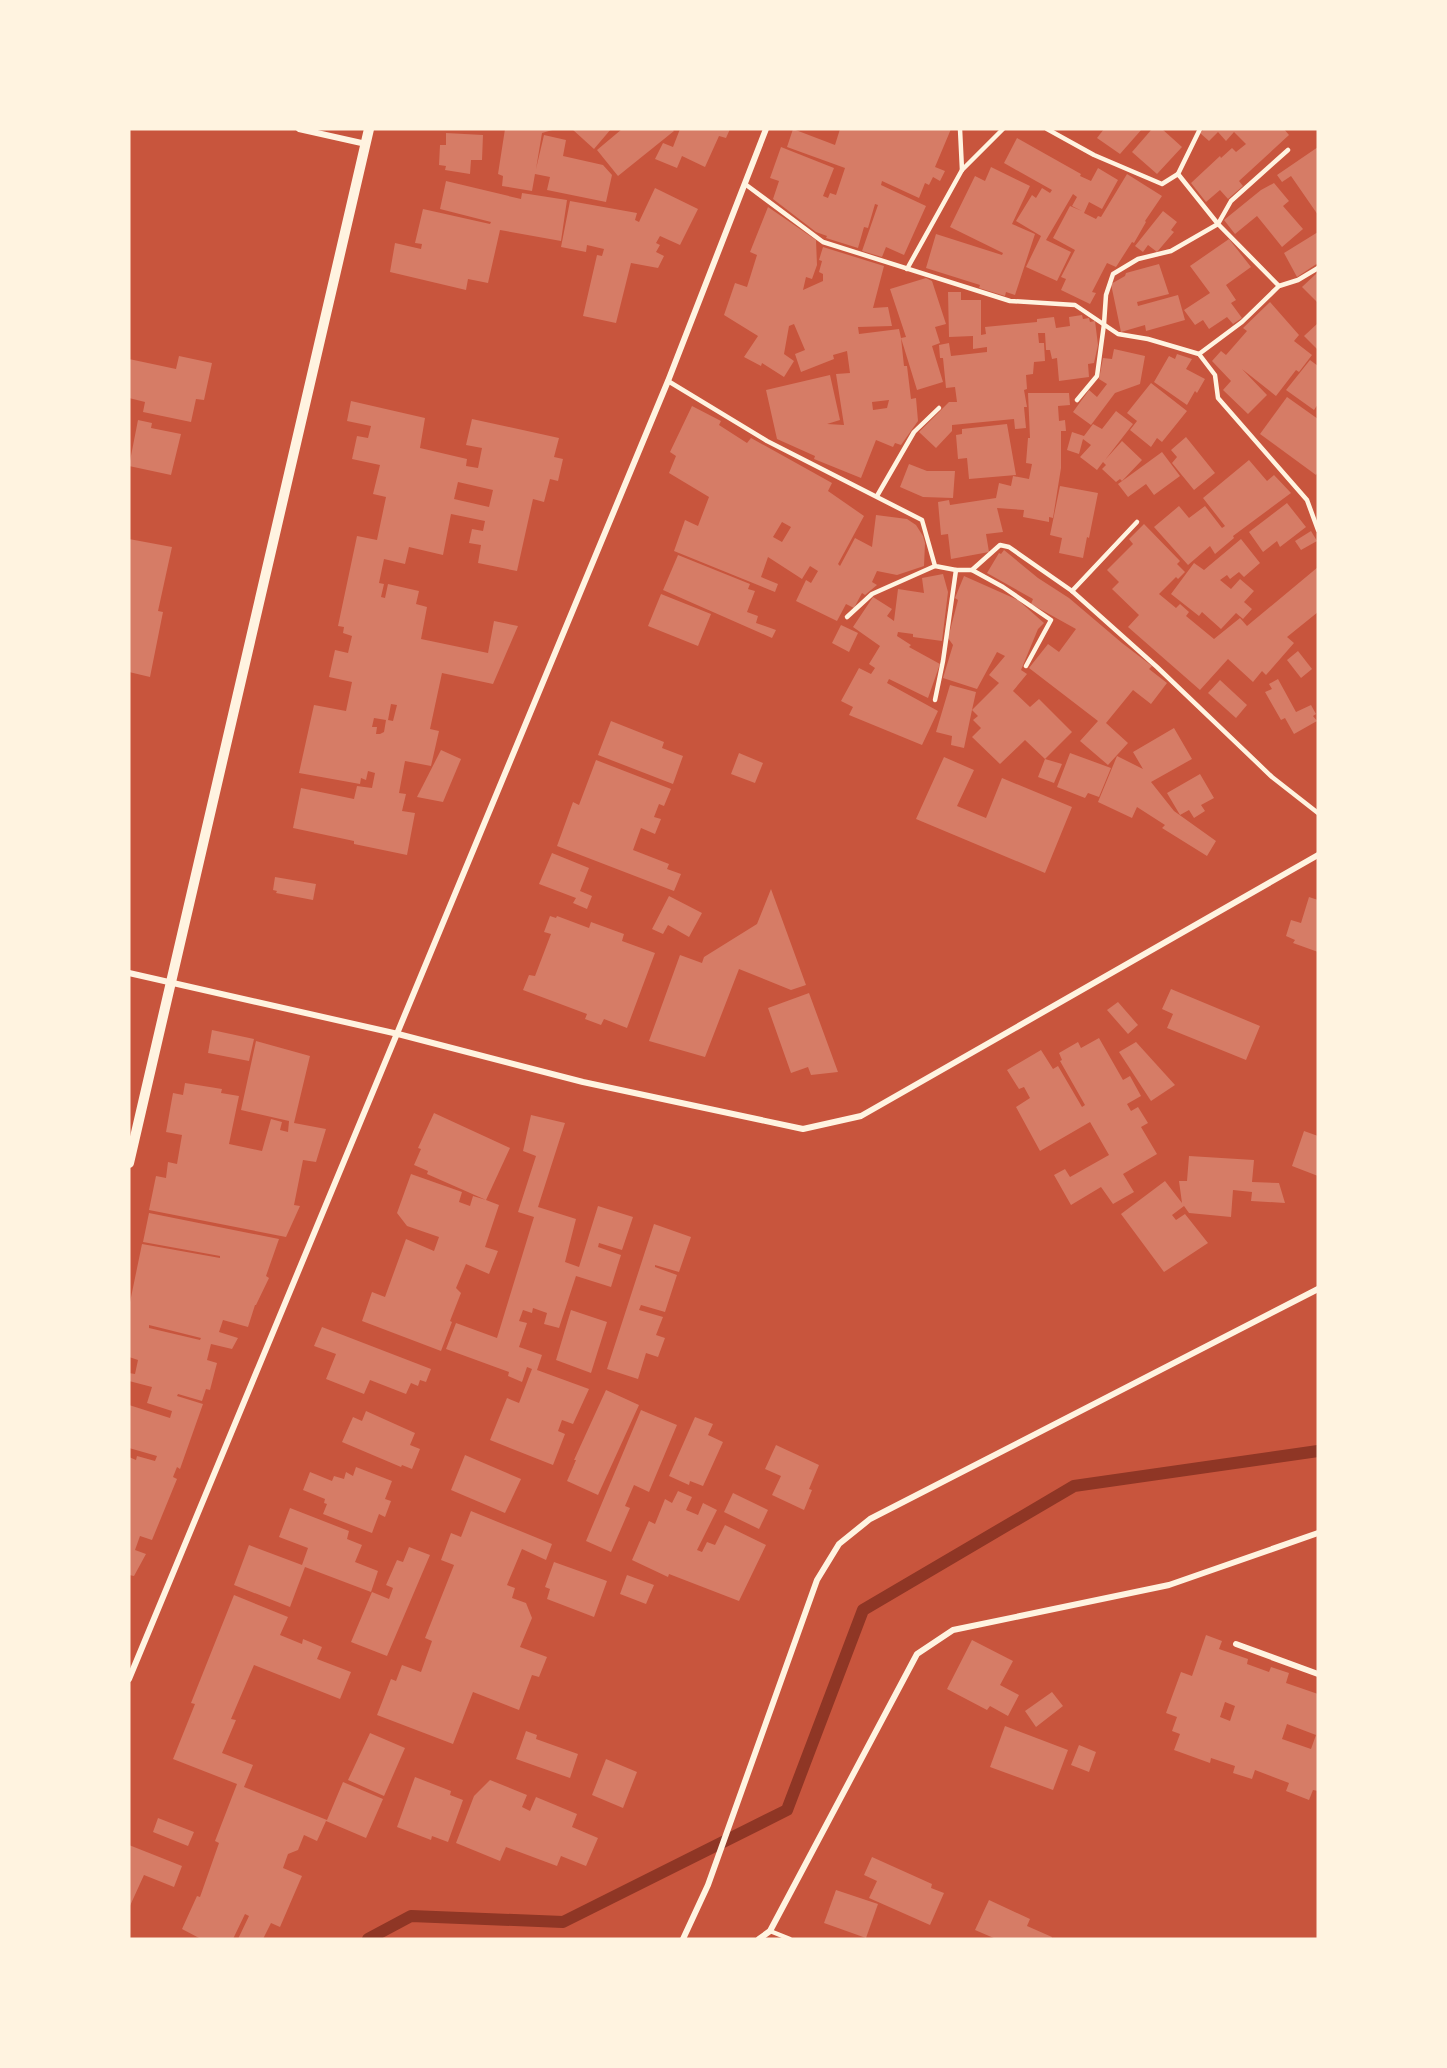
<svg xmlns="http://www.w3.org/2000/svg" width="1447" height="2068" font-family="Mulish,sans-serif">
  <rect width="100%" height="100%" fill="#c8553d"/>
  <g fill="none" stroke-linecap="round" stroke-linejoin="round">
    <!-- stream -->
    <polyline stroke="#8f3625" stroke-width="12" points="368,1939 411,1916 563,1922 787,1810 863,1610 1074,1486 1318,1451"/>
  </g>
  <!-- building -->
  <g fill="#d67c66" fill-rule="evenodd">
    <polygon points="505,129 556,129 542,133 536,169 544,135 566,140 563,156 603,165 612,175 606,202 547,190 550,177 535,174 532,191 502,186 503,176 498,174"/>
    <polygon points="572,129 611,129 594,149"/>
    <polygon points="622,129 672,129 674,131 618,176 597,150"/>
    <polygon points="680,129 730,129 726,138 719,136 705,167 682,156 677,168 655,159 663,143 673,147"/>
    <polygon points="793,129 835,145 840,129 951,129 935,167 945,171 940,181 933,177 929,185 925,183 919,198 882,181 881,185 926,206 904,255 886,247 882,257 862,251 878,205 875,204 868,228 864,227 858,248 826,238 827,236 816,232 773,199 779,181 770,178 781,147 834,168 823,196 828,198 830,193 836,195 845,168 787,147"/>
    <polygon points="1104,129 1142,129 1120,154 1097,138"/>
    <polygon points="1152,129 1162,129 1182,147 1157,174 1132,152"/>
    <polygon points="1204,129 1284,129 1289,135 1239,181 1243,186 1228,199 1220,190 1206,202 1191,183 1220,156 1221,158 1232,148 1236,152 1246,144 1234,132 1226,141 1218,132 1209,141 1200,133"/>
    <polygon points="446,133 483,135 482,160 471,160 470,174 445,170 446,166 439,165 440,145 446,145"/>
    <polygon points="1017,138 1081,174 1080,176 1091,181 1098,168 1118,180 1102,209 1089,202 1084,213 1096,219 1098,216 1101,217 1127,174 1162,196 1145,221 1146,222 1134,243 1132,242 1116,267 1107,263 1092,292 1096,293 1090,304 1061,290 1066,279 1061,277 1075,250 1053,238 1070,206 1082,211 1072,206 1077,197 1073,194 1046,240 1071,252 1057,281 1026,267 1041,236 1016,221 1032,195 1036,198 1042,188 1050,193 1052,190 1004,163"/>
    <polygon points="1318,147 1318,215 1291,176 1282,182 1277,175"/>
    <polygon points="991,167 1030,186 1012,224 1035,234 1015,295 1006,292 1005,296 979,288 980,285 926,268 936,234 1002,255 1003,253 950,227 975,176 985,181"/>
    <polygon points="446,181 521,199 522,193 567,200 561,241 500,230 488,283 468,279 466,290 390,272 395,243 421,249 422,244 415,243 423,209 490,224 491,222 440,209"/>
    <polygon points="1274,183 1289,201 1283,206 1303,229 1282,247 1257,216 1235,234 1224,220 1261,190"/>
    <polygon points="655,188 698,209 680,245 660,236 656,243 660,245 656,252 664,256 658,268 631,263 616,323 583,316 597,255 602,256 604,249 587,245 586,252 561,247 570,201 637,213 635,220 639,222"/>
    <path d="M768 207 816 240 817 265 812 279 806 277 803 290 823 281V274L819 272 822 261 819 260 823 247 884 266 873 308 888 307 892 326 858 327 859 334 899 329 901 338 906 337 890 289 926 278 932 281 946 324 935 327 940 343 932 346 943 382 917 390 901 338 904 366H907L911 399 916 398 918 421 901 445 895 443 893 447 876 440 861 478 814 459 815 456 777 439 766 390 830 375 840 420 827 424 844 425 836 374 850 373 847 351 833 355 834 359 801 372 795 354 805 350 794 324 789 326 784 354 794 361 784 377 762 363 761 366 744 357 758 336 724 315 735 283 747 287 757 255 750 252ZM889 400 887 408 873 410 872 402Z"/>
    <polygon points="1163,211 1177,222 1171,230 1174,232 1157,252 1148,245 1143,252 1135,246"/>
    <polygon points="1318,232 1318,263 1297,277 1284,253"/>
    <polygon points="1229,239 1251,267 1226,285 1236,300 1231,303 1242,318 1233,324 1227,317 1209,329 1203,320 1195,325 1184,310 1210,293 1190,266"/>
    <polygon points="1159,264 1169,294 1137,302 1138,306 1178,295 1185,320 1146,331 1145,325 1121,332 1111,284 1125,276 1126,273"/>
    <polygon points="1318,272 1318,303 1302,287"/>
    <polygon points="948,292 961,292 961,300 981,300 981,335 986,334 985,327 1037,322 1037,319 1054,317 1056,328 1070,326 1069,317 1082,315 1083,319 1089,318 1090,322 1095,321 1098,345 1094,363 1088,364 1089,377 1059,381 1057,358 1052,359 1050,350 1046,350 1045,333 1038,333 1039,343 1044,343 1045,361 1034,362 1033,374 1026,375 1027,389 1024,390 1027,407 1024,407 1026,428 1015,429 1014,419 952,425 952,431 936,448 919,432 949,402 957,402 955,387 946,388 943,358 940,358 939,345 949,343 951,356 987,352 987,347 973,349 973,336 949,337"/>
    <polygon points="1270,302 1299,335 1294,341 1312,355 1299,372 1296,370 1276,396 1242,369 1267,395 1248,414 1223,390 1231,381 1212,361 1221,351 1226,355 1247,331 1243,328"/>
    <polygon points="1318,323 1318,350 1304,336"/>
    <polygon points="1114,349 1145,356 1140,384 1115,393 1091,425 1073,412 1089,390 1097,397 1107,384 1099,379 1103,358 1112,359"/>
    <polygon points="1177,354 1192,359 1186,369 1205,379 1197,393 1195,391 1187,405 1154,382 1169,356 1175,359"/>
    <polygon points="179,356 212,363 204,400 196,399 191,422 143,412 145,402 129,398 129,359 176,369"/>
    <polygon points="1310,360 1318,366 1318,404 1314,410 1286,390"/>
    <polygon points="1151,383 1187,411 1162,442 1157,438 1151,447 1130,430 1137,421 1127,413"/>
    <polygon points="1028,393 1069,393 1070,405 1058,406 1059,421 1065,420 1066,431 1061,431 1061,468 1053,518 1049,517 1049,522 1023,517 1024,510 997,508 1003,532 986,534 989,552 951,559 948,534 941,535 938,502 949,500 950,505 996,498 999,483 1011,486 1013,476 1029,479 1032,464 1026,463 1028,438 1030,438"/>
    <polygon points="1287,397 1318,419 1318,472 1316,475 1260,434"/>
    <path d="M351 401 425 418 420 448 467 459 466 466 478 468 482 448 466 445 472 419 559 438 554 457 563 459 558 481 550 479 544 502 533 499 517 571 478 563 481 545 469 543 472 529 483 531 485 521 451 514 443 555 409 547 405 564 384 559 379 583 384 584 381 597 385 598 388 584 419 591 416 604 427 607 421 639 488 653 494 621 518 626 493 684 442 673 430 729 439 731 431 766 405 761 399 793 406 794 402 811 415 813 407 855 354 844V841L293 828 301 788 354 799 357 786 372 788 375 773 368 771 366 780 361 778 360 784 299 773 314 705 346 711 352 682 329 677 335 650 348 653 352 636 343 633 344 627 338 626 357 536 377 540 386 497 373 494 380 465 352 459 357 436 368 438 371 426 347 421ZM458 482 493 490 489 507 454 499ZM391 704 397 705 393 721 388 720ZM374 718 386 720 384 732 380 734H376L377 727H372Z"/>
    <path d="M692 406 721 421 719 425 747 443 751 438 832 483 828 491 864 516 838 564 840 566 855 538 872 547 876 515 907 519 916 525 923 536 925 543 924 566 897 575 877 571 872 582 877 585 865 595 862 593 854 608 846 604 837 621 796 601 806 580 811 583 818 571 810 566 802 579 768 557 761 577 778 584 775 592 674 551 685 520 698 526 709 497 669 473 676 456 670 452ZM782 522 791 527 782 542 773 537Z"/>
    <polygon points="1116,411 1133,424 1105,460 1122,441 1142,460 1122,481 1120,479 1116,482 1102,469 1106,465 1103,462 1097,470 1080,457 1091,445 1083,439 1079,454 1067,450 1072,432 1084,436 1093,424 1102,429"/>
    <polygon points="138,420 152,423 151,428 181,434 171,475 129,466"/>
    <polygon points="1007,424 1016,475 969,479 967,458 958,459 956,435 962,434 962,429"/>
    <polygon points="1186,437 1215,473 1194,490 1172,463 1177,457 1171,450"/>
    <polygon points="1162,452 1180,476 1154,495 1146,484 1128,497 1118,484"/>
    <polygon points="1249,460 1267,481 1274,475 1291,493 1233,536 1234,538 1215,554 1210,546 1188,565 1154,527 1179,506 1189,518 1205,506 1222,528 1225,526 1203,498"/>
    <polygon points="909,464 927,471 955,471 953,498 923,497 900,487"/>
    <polygon points="1060,486 1098,493 1089,538 1087,537 1083,558 1059,553 1062,538 1050,535"/>
    <polygon points="1287,503 1306,527 1280,547 1277,541 1263,552 1249,532"/>
    <polygon points="1144,524 1180,561 1177,564 1185,572 1178,579 1176,577 1159,594 1176,608 1180,604 1189,612 1186,616 1214,639 1240,618 1247,626 1318,567 1318,612 1287,637 1294,643 1266,675 1262,671 1253,682 1228,659 1200,690 1128,627 1139,615 1112,589 1119,582 1107,570 1133,544 1129,539"/>
    <polygon points="1311,531 1317,541 1301,550 1295,541"/>
    <polygon points="129,539 172,547 158,611 163,612 150,677 129,672"/>
    <polygon points="1241,539 1260,563 1244,577 1239,572 1230,579 1227,575 1220,580 1231,589 1240,579 1254,591 1244,602 1252,609 1243,619 1236,613 1221,629 1202,612 1199,616 1171,594 1194,563 1204,570"/>
    <polygon points="1004,550 1038,578 1069,598 1122,643 1152,666 1149,669 1167,683 1151,704 1133,690 1106,723 1128,743 1108,765 1080,741 1098,721 1029,668 1048,644 1059,652 1076,629 1031,604 1033,599 987,573 999,553 1001,554"/>
    <polygon points="678,555 750,584 748,589 755,591 747,612 758,616 756,623 776,630 772,638 663,590"/>
    <polygon points="943,574 948,592 942,641 913,637 913,634 898,632 897,636 911,645 909,647 940,664 928,698 889,679 887,683 938,711 922,745 849,715 853,707 841,701 859,668 871,674 875,668 869,664 880,646 853,627 873,597 892,609 887,616 894,621 898,589 924,593 922,578"/>
    <polygon points="964,576 1018,600 1044,623 1038,629 1021,670 1027,674 1013,691 1030,707 1039,699 1072,732 1045,759 1062,764 1054,783 1038,777 1045,759 1025,740 1000,764 972,737 981,728 973,720 978,716 972,710 964,748 951,745 952,736 936,732 950,685 976,692 972,710 999,683 989,675 1005,656 997,652 977,689 943,678 953,645 948,638 958,600 955,598"/>
    <polygon points="661,594 711,614 698,646 648,626"/>
    <polygon points="841,625 858,633 849,652 832,643"/>
    <polygon points="1298,651 1312,669 1301,678 1287,660"/>
    <polygon points="1278,679 1296,712 1311,705 1316,714 1313,716 1317,721 1294,734 1285,718 1281,720 1265,692 1272,689 1269,684"/>
    <polygon points="1220,680 1247,705 1236,718 1208,693"/>
    <polygon points="611,721 664,742 662,748 683,756 673,784 598,755"/>
    <polygon points="1174,728 1192,759 1151,782 1174,811 1216,841 1207,856 1162,828 1165,825 1137,807 1132,818 1098,802 1117,756 1143,769 1133,752"/>
    <polygon points="441,750 461,759 443,802 417,797"/>
    <polygon points="739,753 763,763 755,783 731,774"/>
    <polygon points="1070,753 1111,768 1099,797 1088,793 1085,798 1057,787"/>
    <polygon points="944,757 974,770 957,806 986,818 1002,778 1072,807 1045,873 916,819"/>
    <polygon points="596,760 671,789 664,806 659,804 654,817 661,819 655,834 641,828 633,850 669,864 667,869 681,874 674,891 557,846 573,802 579,805"/>
    <polygon points="1200,774 1214,798 1201,805 1205,811 1194,818 1189,810 1180,815 1167,793"/>
    <polygon points="552,853 589,868 580,891 592,896 587,909 573,903 576,898 539,884"/>
    <polygon points="275,877 316,884 313,900 276,893 277,891 273,890"/>
    <polygon points="771,889 806,985 791,990 739,969 705,1057 649,1041 680,955 702,963 704,957 757,924"/>
    <polygon points="669,896 702,913 689,937 668,925 663,934 652,929"/>
    <polygon points="1309,897 1318,900 1318,952 1293,943 1295,940 1286,936 1291,920 1301,923"/>
    <polygon points="550,916 556,918 557,916 589,928 591,922 624,934 622,941 655,953 627,1028 604,1019 601,1025 585,1019 587,1014 523,990 529,975 535,976 551,934 544,932"/>
    <polygon points="1171,989 1260,1026 1246,1060 1167,1028 1173,1014 1162,1009"/>
    <polygon points="809,993 838,1072 811,1075 808,1067 791,1073 768,1008"/>
    <polygon points="1118,1002 1138,1025 1128,1034 1107,1010"/>
    <polygon points="212,1030 254,1039 249,1061 208,1053"/>
    <polygon points="1099,1038 1123,1080 1130,1076 1141,1096 1127,1104 1131,1111 1138,1107 1148,1123 1141,1127 1157,1154 1123,1174 1134,1192 1113,1204 1101,1187 1071,1205 1054,1175 1065,1169 1070,1177 1109,1155 1090,1122 1040,1151 1016,1107 1030,1098 1024,1087 1019,1089 1007,1070 1041,1050 1053,1069 1058,1066 1082,1107 1085,1105 1060,1061 1062,1060 1059,1053 1078,1042 1081,1048"/>
    <polygon points="256,1041 310,1056 294,1123 326,1129 316,1162 303,1160 294,1205 300,1206 286,1237 149,1210 156,1176 166,1178 168,1162 177,1164 182,1135 166,1132 173,1093 183,1095 185,1083 222,1089 221,1093 239,1096 229,1144 262,1151 271,1119 282,1122 280,1130 288,1132 289,1121 241,1110"/>
    <polygon points="1136,1042 1175,1085 1151,1101 1119,1052"/>
    <polygon points="434,1113 510,1148 486,1200 499,1205 485,1247 498,1251 489,1274 466,1264 456,1288 461,1293 450,1321 452,1322 441,1351 362,1321 372,1292 385,1297 406,1239 434,1251 439,1237 407,1226 397,1213 411,1174 462,1192 459,1202 470,1206 473,1196 486,1200 427,1174 428,1171 414,1165 421,1149 418,1148"/>
    <polygon points="531,1115 565,1123 538,1207 576,1219 565,1262 579,1267 598,1206 633,1217 622,1250 599,1243 598,1247 621,1255 611,1287 576,1276 559,1328 544,1324 547,1313 533,1308 532,1313 523,1310 519,1321 527,1323 519,1347 542,1355 537,1370 589,1389 573,1424 562,1420 558,1431 565,1434 553,1465 490,1440 507,1398 519,1403 532,1369 527,1367 522,1382 508,1376 509,1372 446,1349 456,1323 497,1338 534,1217 518,1212 536,1156 523,1151"/>
    <polygon points="1304,1131 1318,1136 1318,1176 1292,1166"/>
    <polygon points="1189,1156 1254,1160 1252,1182 1279,1183 1285,1203 1251,1201 1252,1192 1233,1190 1231,1217 1189,1213 1184,1206 1172,1215 1176,1220 1185,1214 1208,1243 1164,1272 1121,1214 1165,1181 1182,1203 1179,1181 1187,1181"/>
    <path d="M149 1213 279 1239 266 1276 269 1278 256 1305H255L248 1327 223 1320 219 1332 238 1338 232 1349 211 1344 207 1360 217 1363 210 1390 206 1389 202 1401 178 1394 177 1396 203 1404 180 1469 177 1467 173 1477 177 1479 152 1540 140 1536 135 1550 146 1554 134 1576 129 1575V1457L136 1460 137 1456 155 1461 157 1456 129 1448V1405L170 1418 172 1411 147 1403 152 1387 129 1381V1373L135 1374 138 1360 129 1357V1307L142 1244 220 1258V1256L143 1242ZM149 1325 201 1338 200 1340 149 1328Z"/>
    <polygon points="654,1224 691,1237 679,1272 655,1265 655,1267 677,1275 665,1312 641,1305 639,1310 663,1317 656,1335 665,1338 658,1357 646,1353 638,1379 607,1369"/>
    <polygon points="571,1310 607,1322 591,1373 556,1360"/>
    <polygon points="322,1327 431,1369 426,1382 420,1380 418,1386 411,1383 406,1394 370,1380 364,1394 326,1379 336,1354 314,1346"/>
    <polygon points="606,1390 639,1405 598,1495 567,1481 576,1460 574,1460"/>
    <polygon points="641,1410 677,1425 649,1492 634,1485 625,1506 630,1508 611,1552 586,1541"/>
    <polygon points="366,1411 415,1433 410,1445 420,1449 412,1469 402,1465 401,1467 342,1442 353,1417 362,1421"/>
    <polygon points="695,1417 713,1424 708,1435 723,1442 703,1486 690,1481 689,1485 669,1476"/>
    <polygon points="776,1445 819,1465 809,1489 812,1490 804,1510 772,1495 781,1476 765,1469"/>
    <polygon points="465,1455 521,1479 505,1513 451,1490"/>
    <polygon points="356,1467 392,1481 385,1499 391,1501 385,1517 379,1514 372,1533 323,1514 327,1504 324,1503 325,1499 303,1490 310,1472 332,1481 334,1476 344,1479 346,1472 353,1476"/>
    <polygon points="678,1491 692,1497 686,1510 698,1515 703,1503 717,1510 697,1550 702,1552 707,1542 715,1545 725,1525 766,1545 739,1601 669,1574 668,1577 632,1560 649,1521 655,1524 665,1499 672,1503"/>
    <polygon points="733,1493 768,1510 759,1529 724,1512"/>
    <polygon points="290,1508 349,1531 347,1539 362,1545 355,1562 378,1571 371,1592 305,1567 290,1607 234,1585 249,1545 302,1565 308,1548 279,1537"/>
    <polygon points="471,1511 552,1544 546,1560 522,1549 507,1585 515,1588 512,1598 526,1603 532,1618 520,1647 547,1657 539,1677 532,1675 519,1710 473,1692 453,1744 377,1715 391,1679 396,1681 402,1665 421,1672 432,1641 425,1638 454,1565 441,1560 451,1533 461,1537"/>
    <polygon points="409,1547 430,1555 387,1656 351,1642 372,1592 389,1599 393,1588 386,1585 397,1560 403,1562"/>
    <polygon points="554,1562 607,1581 594,1617 547,1599 550,1589 545,1587"/>
    <polygon points="627,1575 654,1585 646,1604 620,1594"/>
    <polygon points="234,1595 288,1617 280,1635 302,1644 303,1639 322,1647 317,1659 351,1672 340,1699 254,1665 231,1719 236,1720 222,1753 253,1765 244,1787 327,1820 343,1782 383,1799 366,1838 326,1821 317,1841 304,1835 298,1850 288,1854 283,1868 302,1876 280,1927 271,1923 263,1939 238,1939 249,1916 245,1914 233,1939 201,1939 182,1929 197,1896 200,1897 219,1843 215,1841 237,1784 173,1759 195,1704 191,1703"/>
    <path d="M1206 1635 1222 1641 1219 1649 1248 1659 1247 1664 1269 1672 1271 1667 1289 1673 1286 1683 1318 1694V1791L1313 1790 1309 1800 1286 1791 1289 1783 1255 1770 1252 1779 1233 1773 1235 1766 1211 1758 1210 1763 1174 1750 1180 1734 1172 1731 1177 1717 1166 1713 1181 1672 1192 1676ZM1225 1702 1235 1706 1230 1721 1220 1717ZM1287 1724 1316 1735 1311 1749 1282 1739Z"/>
    <polygon points="972,1640 1013,1661 1000,1685 1019,1695 1008,1716 990,1706 987,1710 947,1689"/>
    <polygon points="1052,1692 1063,1706 1036,1727 1025,1711"/>
    <polygon points="1005,1726 1068,1750 1053,1790 990,1767"/>
    <polygon points="526,1731 537,1735 536,1739 578,1754 570,1778 516,1759"/>
    <polygon points="370,1733 405,1748 384,1796 348,1780"/>
    <polygon points="1079,1745 1096,1752 1089,1772 1071,1765"/>
    <polygon points="606,1759 637,1772 623,1808 592,1795"/>
    <polygon points="415,1777 451,1791 450,1795 463,1800 448,1842 432,1836 431,1840 397,1827"/>
    <polygon points="490,1780 527,1795 522,1807 530,1811 536,1797 577,1814 572,1827 598,1838 586,1866 561,1856 557,1866 506,1847 500,1861 456,1843 474,1796"/>
    <polygon points="158,1818 194,1832 188,1846 153,1832"/>
    <polygon points="129,1845 182,1866 174,1887 144,1875 129,1908"/>
    <polygon points="872,1857 932,1884 931,1888 944,1893 930,1925 869,1898 877,1881 864,1875"/>
    <polygon points="836,1890 878,1904 866,1938 824,1923"/>
    <polygon points="989,1900 1030,1919 1027,1926 1052,1937 1051,1939 996,1939 975,1930"/>
  </g>
  <g fill="none" stroke-linecap="round" stroke-linejoin="round">
    <!-- service -->
    <g stroke="#fff3e0" stroke-width="4.5">
      <polyline points="960,129 962,170"/>
      <polyline points="1047,129 1094,155 1162,184 1178,174 1218,224 1279,286"/>
      <polyline points="1178,174 1200,129"/>
      <polyline points="745,184 823,242 1010,301 1075,305 1118,334 1148,339 1199,354 1215,375 1218,398 1307,500 1318,530"/>
      <polyline points="907,269 962,170 1003,129"/>
      <polyline points="1199,354 1242,322 1279,286 1298,280 1318,268"/>
      <polyline points="668,381 767,441 922,520 935,566 956,570 972,570 1000,545 1009,547 1072,591 1157,667 1272,777 1318,813"/>
      <polyline points="1077,400 1097,376 1104,324 1106,295 1113,274 1138,259 1171,251 1218,224 1231,201 1288,150"/>
      <polyline points="877,496 914,432 939,408"/>
      <polyline points="972,570 1003,587 1051,620 1026,666"/>
      <polyline points="1072,591 1137,522"/>
      <polyline points="847,617 872,594 935,566"/>
      <polyline points="935,700 943,661 956,570"/>
      <polyline points="770,1931 790,1939"/>
    </g>
    <!-- minor -->
    <g stroke="#fff3e0" stroke-width="6">
      <polyline points="299,129 366,144"/>
      <polyline points="129,973 398,1034 583,1082 803,1129 861,1116 1318,855"/>
      <polyline points="1236,1644 1318,1674"/>
      <polyline points="129,1679 668,381 766,129"/>
      <polyline points="683,1939 708,1885 817,1580 839,1544 870,1519 1318,1289"/>
      <polyline points="759,1939 770,1931 917,1654 953,1630 1169,1585 1318,1533"/>
    </g>
    <!-- tertiary -->
    <polyline stroke="#fff3e0" stroke-width="10" points="129,1163 369,129"/>
  </g>
  <!-- border -->
  <rect width="1447" height="2068" fill="none" stroke="#fff3e0" stroke-width="261"/>
</svg>
